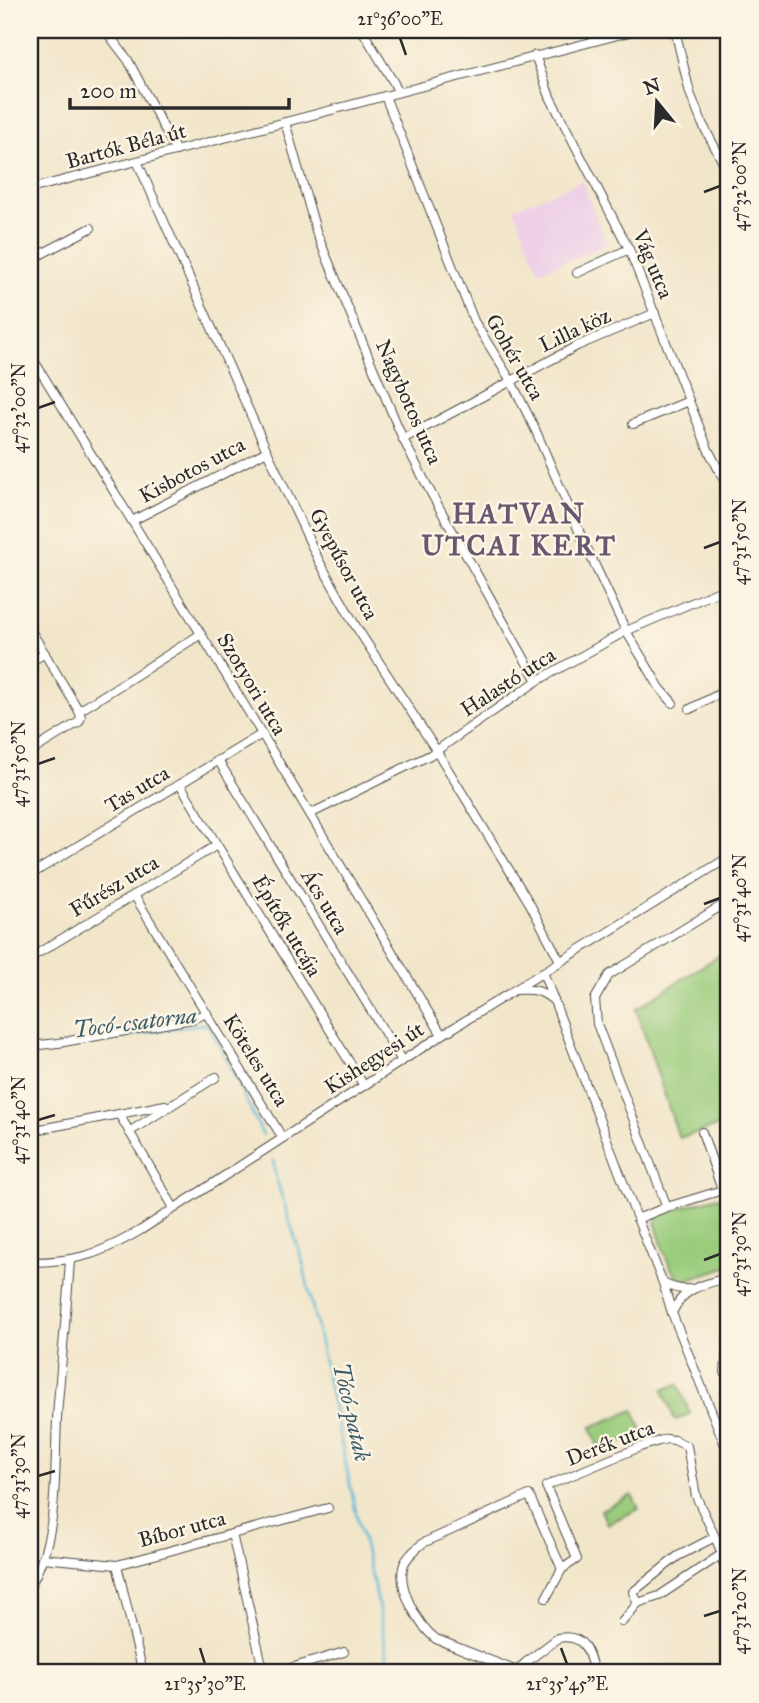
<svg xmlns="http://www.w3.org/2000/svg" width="759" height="1703" font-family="'IM FELL Great Primer',serif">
  <rect width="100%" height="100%" fill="#fcf5e5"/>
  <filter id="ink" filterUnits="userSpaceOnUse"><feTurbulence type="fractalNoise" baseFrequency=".0143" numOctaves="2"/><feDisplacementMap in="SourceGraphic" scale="14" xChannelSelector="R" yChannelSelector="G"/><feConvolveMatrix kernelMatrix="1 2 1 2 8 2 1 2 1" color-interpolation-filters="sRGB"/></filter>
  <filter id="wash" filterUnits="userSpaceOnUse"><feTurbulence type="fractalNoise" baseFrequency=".00686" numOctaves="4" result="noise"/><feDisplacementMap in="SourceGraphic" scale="28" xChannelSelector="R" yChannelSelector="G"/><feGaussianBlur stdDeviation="1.57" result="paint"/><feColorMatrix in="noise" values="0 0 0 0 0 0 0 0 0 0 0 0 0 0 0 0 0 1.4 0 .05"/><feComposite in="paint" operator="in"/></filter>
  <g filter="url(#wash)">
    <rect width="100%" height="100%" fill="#f2e6ca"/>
    <!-- built -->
    <polygon fill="#eed0e7" points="582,181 607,245 539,272 514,208"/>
    <!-- green -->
    <g fill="#9acc7c" stroke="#627c54" stroke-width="2">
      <polygon points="729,949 729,1123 679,1138 636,1009"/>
      <path d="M718 1197 724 1200 729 1205V1266L683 1281C668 1274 661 1240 656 1225L657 1219 663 1213Z"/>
      <polygon points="678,1384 690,1414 675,1420 663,1390"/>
      <polygon points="634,1410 643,1433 599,1450 591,1427"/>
      <polygon points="632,1495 639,1509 607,1524 601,1510"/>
    </g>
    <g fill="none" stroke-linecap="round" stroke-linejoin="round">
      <!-- stream -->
      <g stroke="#58b9d7" stroke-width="2.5">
        <polyline points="30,1052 201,1024 207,1025 211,1029 263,1135"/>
        <polyline points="273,1160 276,1178 303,1263 357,1517 377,1598 390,1673"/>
      </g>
    </g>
  </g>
  <g filter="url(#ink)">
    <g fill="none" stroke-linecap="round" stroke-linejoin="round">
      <defs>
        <g id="minor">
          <polyline points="105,30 128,60 176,151"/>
          <polyline points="362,30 394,83 398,92"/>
          <polyline points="675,30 690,93 702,123 729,174"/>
          <polyline points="535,55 550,97 629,249 708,449 729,490"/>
          <polyline points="385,96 474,321 511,381 535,429 582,538 626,631 660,688 673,703"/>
          <polyline points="285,122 317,234 403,439 431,493 537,681"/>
          <polyline points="137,161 267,451 319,561 355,625 436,750 530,904 560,961"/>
          <polyline points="30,189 637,30"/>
          <polyline points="30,260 91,228"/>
          <polyline points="577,273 629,249"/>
          <polyline points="30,354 262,734 442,1035"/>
          <polyline points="633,424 689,401"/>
          <polyline points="403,439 577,346 655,313"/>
          <polyline points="132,521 267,451"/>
          <polyline points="30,629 79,711"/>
          <polyline points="30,662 45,653"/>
          <polyline points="690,709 729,689"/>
          <polyline points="79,711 201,634"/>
          <polyline points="30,752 79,722 81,717 79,711"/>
          <polyline points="218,760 402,1061"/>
          <polyline points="180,784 364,1086"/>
          <polyline points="310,814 430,755 537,681 626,631 729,587"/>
          <polyline points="30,875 262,734"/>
          <polyline points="134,895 282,1137"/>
          <polyline points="30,958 217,845"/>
          <polyline points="543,972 633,1208 663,1283 672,1313 729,1455"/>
          <path d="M515 990C533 989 540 989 554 1001"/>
          <polyline points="30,1046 58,1043 192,1019 207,1013"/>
          <polyline points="119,1114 165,1105"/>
          <polyline points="30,1131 119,1114 174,1208"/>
          <polyline points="129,1132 216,1077"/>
          <polyline points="702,1132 722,1190"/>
          <polyline points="667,1207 597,1024 595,999 609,975 729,901"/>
          <polyline points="637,1219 667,1207 729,1188"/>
          <path d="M30 1262C77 1262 100 1254 141 1230L442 1035 729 857"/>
          <path d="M663 1283C672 1288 682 1290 692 1289"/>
          <path d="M672 1313C684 1286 704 1285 729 1277"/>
          <polyline points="729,1330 725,1372 729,1382"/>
          <polyline points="232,1534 264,1673"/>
          <polyline points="715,1537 678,1556 633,1592 638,1603 659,1596 722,1554"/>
          <polyline points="42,1558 117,1565 328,1508"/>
          <polyline points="117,1565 143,1673"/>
          <polyline points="562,1569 577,1559 546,1486 640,1447 659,1441 667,1439 674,1440 687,1446 696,1496 715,1537 722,1554 724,1565 729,1575"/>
          <path d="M30 1586C62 1531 53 1464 58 1403 62 1355 67 1308 70 1260"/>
          <polyline points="622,1622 638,1603"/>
          <path d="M517 1671 525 1663 558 1638C585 1633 589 1652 594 1673"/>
          <polyline points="274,1673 344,1652"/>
          <path d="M522 1673 436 1639C418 1625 396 1587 404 1564 408 1555 416 1549 423 1543L529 1495 562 1569 546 1598"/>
        </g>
      </defs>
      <!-- minor casing -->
      <use href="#minor" stroke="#494743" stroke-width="10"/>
      <!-- minor -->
      <use href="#minor" stroke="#fff" stroke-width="8"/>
    </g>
  </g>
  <!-- ticks -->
  <path fill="none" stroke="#2b2b2b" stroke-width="2.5" d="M400 38 406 55M704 192 720 186M38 408 55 402M704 548 720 542M38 764 55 758M704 904 720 898M38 1120 55 1115M704 1260 720 1254M38 1476 55 1471M704 1616 720 1611M200 1648 205 1664M561 1648 567 1664"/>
  <g text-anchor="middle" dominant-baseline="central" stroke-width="5" stroke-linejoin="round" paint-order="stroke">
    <!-- street labels -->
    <g font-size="21" fill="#2b2b2b" stroke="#fcf5e5">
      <text transform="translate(126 146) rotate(-15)">Bartók Béla út</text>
      <text transform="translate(653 264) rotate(67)">Vág utca</text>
      <text transform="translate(575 330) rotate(-25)">Lilla köz</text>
      <text transform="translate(515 357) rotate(60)">Gohér utca</text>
      <text transform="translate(409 402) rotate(66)">Nagybotos utca</text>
      <text transform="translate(192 470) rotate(-28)">Kisbotos utca</text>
      <text transform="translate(344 564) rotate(62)">Gyepűsor utca</text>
      <text transform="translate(508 682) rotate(-33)">Halastó utca</text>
      <text transform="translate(252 684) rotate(59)">Szotyori utca</text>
      <text transform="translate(137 789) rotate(-31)">Tas utca</text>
      <text transform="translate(114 886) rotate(-31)">Fűrész utca</text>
      <text transform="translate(325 902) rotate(59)">Ács utca</text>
      <text transform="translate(287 926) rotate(59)">Építők utcája</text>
      <text transform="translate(374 1058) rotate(-33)">Kishegyesi út</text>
      <text transform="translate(256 1060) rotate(58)">Köteles utca</text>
      <text transform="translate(610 1443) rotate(-21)">Derék utca</text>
      <text transform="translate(182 1529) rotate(-15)">Bíbor utca</text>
    </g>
    <!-- water labels -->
    <g font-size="23" font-style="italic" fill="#3b5d67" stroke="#fcf5e5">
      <text transform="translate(135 1022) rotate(-7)">Tocó-csatorna</text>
      <text transform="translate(352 1412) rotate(77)">Tócó-patak</text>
    </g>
    <!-- district labels -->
    <g font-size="28" font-weight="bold" letter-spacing="2" fill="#67586f" stroke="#fcf5e5">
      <text x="519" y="513">HATVAN<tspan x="519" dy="32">UTCAI KERT</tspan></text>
    </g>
  </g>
  <!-- margin -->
  <rect width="759" height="1703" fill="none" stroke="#fcf5e5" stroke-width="77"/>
  <!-- north arrow -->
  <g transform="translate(657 102) rotate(342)" stroke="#fcf5e5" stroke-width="5" paint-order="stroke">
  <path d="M0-5L12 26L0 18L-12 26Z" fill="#2b2b2b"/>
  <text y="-10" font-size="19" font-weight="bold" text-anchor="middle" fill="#2b2b2b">N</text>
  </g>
  <!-- scale -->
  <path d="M70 98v10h219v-10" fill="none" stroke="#2b2b2b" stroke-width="3.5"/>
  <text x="80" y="98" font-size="21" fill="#2b2b2b" stroke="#fcf5e5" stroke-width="5" paint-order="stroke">200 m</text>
  <rect x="38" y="38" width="682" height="1626" fill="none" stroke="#2b2b2b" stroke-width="2.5"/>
  <g font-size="18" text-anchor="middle" fill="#2b2b2b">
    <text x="400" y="25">21°36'00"E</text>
    <text transform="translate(740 186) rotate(-90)" y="6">47°32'00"N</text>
    <text transform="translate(19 408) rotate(-90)" y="6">47°32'00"N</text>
    <text transform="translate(740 542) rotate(-90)" y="6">47°31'50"N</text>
    <text transform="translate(19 764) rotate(-90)" y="6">47°31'50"N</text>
    <text transform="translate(740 898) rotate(-90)" y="6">47°31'40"N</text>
    <text transform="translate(19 1120) rotate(-90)" y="6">47°31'40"N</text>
    <text transform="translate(740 1254) rotate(-90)" y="6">47°31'30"N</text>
    <text transform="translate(19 1476) rotate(-90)" y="6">47°31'30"N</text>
    <text transform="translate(740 1611) rotate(-90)" y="6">47°31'20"N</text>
    <text x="205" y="1690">21°35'30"E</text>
    <text x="567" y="1690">21°35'45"E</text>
  </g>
</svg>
